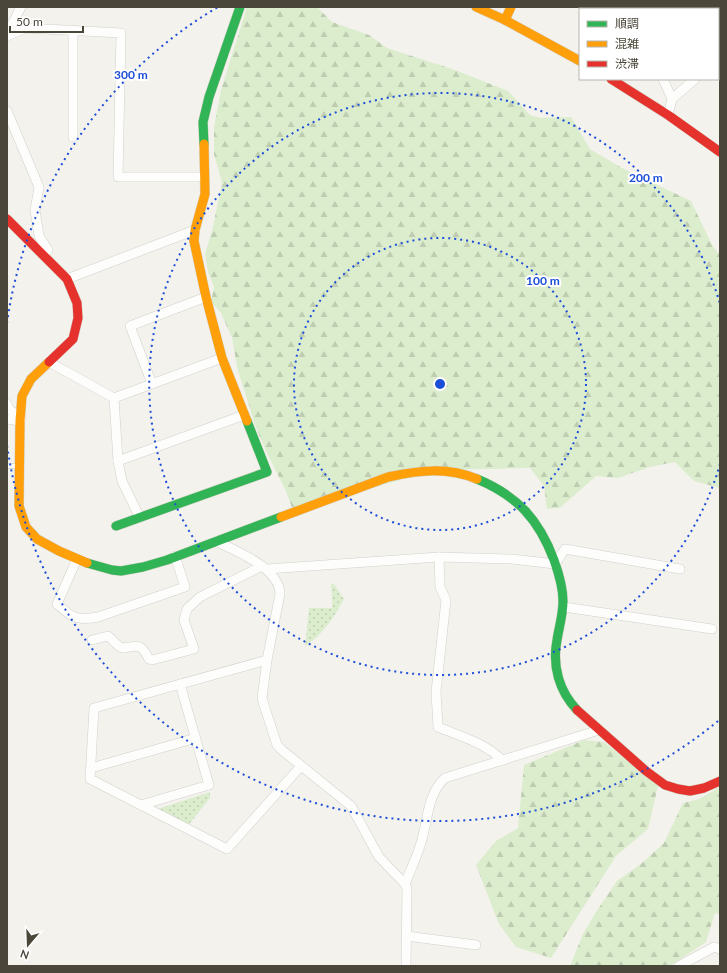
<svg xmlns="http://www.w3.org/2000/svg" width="727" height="973" font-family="Lato,'Noto Sans JP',sans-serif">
  <defs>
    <pattern id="forest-firs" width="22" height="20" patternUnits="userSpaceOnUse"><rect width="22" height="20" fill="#dcedce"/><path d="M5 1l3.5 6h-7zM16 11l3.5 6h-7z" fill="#becdb2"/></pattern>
    <pattern id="park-dots" width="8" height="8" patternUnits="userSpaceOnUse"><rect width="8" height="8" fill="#dcedce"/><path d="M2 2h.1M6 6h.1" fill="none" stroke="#becdb2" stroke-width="1.8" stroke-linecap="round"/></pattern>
  </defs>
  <rect width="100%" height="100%" fill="#f3f2ed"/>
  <!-- forest -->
  <g fill="url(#forest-firs)">
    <polygon points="247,7 317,7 332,22 369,35 387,48 455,70 508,91 530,115 541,118 571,117 590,149 622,168 691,201 712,245 720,255 720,488 694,481 675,462 650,467 618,478 596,476 560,508 547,509 544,486 530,468 435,470 293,510 285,489 265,449 255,425 237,367 232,338 221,313 211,302 214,287 208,272 205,254 212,231 222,183 214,154 214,127 221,90"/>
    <polygon points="584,740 604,742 658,786 648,829 616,856 551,958 516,947 499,924 476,865 496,841 518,828 524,765"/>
    <polygon points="720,787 720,914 715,913 706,942 670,966 570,966 583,934 596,912 617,881 642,863 664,843 683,803 699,799"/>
  </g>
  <!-- park -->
  <g fill="url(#park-dots)">
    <path d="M331 584H334L344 599C334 617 323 635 305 646L309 608H332V601Z"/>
    <polygon points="210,792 210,798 186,828 152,811"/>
  </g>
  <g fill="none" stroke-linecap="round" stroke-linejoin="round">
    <defs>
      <polyline id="lane" points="7,466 18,466"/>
      <g id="street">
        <polyline points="631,7 632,9"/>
        <polyline points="671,9 671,7"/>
        <polyline points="712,9 713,7"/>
        <polyline points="7,34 21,7"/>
        <polyline points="7,36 26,28 121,33 118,177 204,177"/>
        <polyline points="663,79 672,99 668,115"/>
        <polyline points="672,99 695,79"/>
        <polyline points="7,111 39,187 35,210 39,236 48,250 43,255"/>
        <polyline points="73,137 73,31"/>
        <polyline points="67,279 195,230"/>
        <polyline points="49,362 114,398 222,358"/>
        <polyline points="152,384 130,326 206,297"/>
        <polyline points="114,398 118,461 122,481 140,518"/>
        <polyline points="7,404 9,409 21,418"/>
        <polyline points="7,419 20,421"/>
        <polyline points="118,461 244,415"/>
        <path d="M216 541C237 552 279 567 280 594L267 660 262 698 263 702 277 745 283 751 351 806 379 857 405 884 407 888 406 966"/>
        <path d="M439 557 440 587 446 600 436 692 438 727C460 736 485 743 502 760"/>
        <path d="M77 559 57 604C73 618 76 621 98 617L185 587 175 556"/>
        <polyline points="267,569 439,557 512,559 555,564 565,549 680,569"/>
        <polyline points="564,607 712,629"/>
        <path d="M92 640 108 636C113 639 117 647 123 648 124 648 129 647 130 647 142 644 143 649 149 659L152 660 194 649 184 620 187 609 200 597 262 566"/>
        <polyline points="267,660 94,708 90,779 227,849 301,766"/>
        <polyline points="91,768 196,738"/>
        <polyline points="141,805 209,785 180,684"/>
        <path d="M405 884C410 871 416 859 420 846 428 824 426 795 445 778L599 730"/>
        <polyline points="406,936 476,945"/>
        <polyline points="679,966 714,947 720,949"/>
      </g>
      <g id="fast">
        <polyline points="204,144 203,122 209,97 240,7"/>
        <path d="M477 479C518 496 539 520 554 560 559 574 563 587 563 601 563 615 559 627 557 640 552 666 559 691 577 710"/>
        <polyline points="116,526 267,472 247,421"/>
        <polyline points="87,563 112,570 121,571 143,567 167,560 281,517"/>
      </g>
      <g id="slow">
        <polyline points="476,7 505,20 580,61"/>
        <polyline points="505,20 511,7"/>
        <polyline points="204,144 205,194 195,230 194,241 206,297 222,358 247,421"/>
        <polyline points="49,362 31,379 22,396 20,421 19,506 26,527 37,539 59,551 87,563"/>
        <path d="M281 517 388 477C420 470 447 467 477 479"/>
      </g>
      <g id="jam">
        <polyline points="611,79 668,115 720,152"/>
        <polyline points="7,219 67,279 77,303 78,318 73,339 49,362"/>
        <polyline points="577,710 646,771 665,785 678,789 690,791 704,788 720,781"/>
      </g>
    </defs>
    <!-- lane casing -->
    <use href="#lane" stroke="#d1d0cb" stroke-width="6"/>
    <!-- street casing -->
    <use href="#street" stroke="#d1d0cb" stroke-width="10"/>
    <!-- fast casing -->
    <use href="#fast" stroke="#d2d0c4" stroke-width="10"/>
    <!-- slow casing -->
    <use href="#slow" stroke="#d2d0c4" stroke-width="10"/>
    <!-- jam casing -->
    <use href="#jam" stroke="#d2d0c4" stroke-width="10"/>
    <!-- lane -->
    <use href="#lane" stroke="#fdfdfc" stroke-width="4.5"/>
    <!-- street -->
    <use href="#street" stroke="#fdfdfc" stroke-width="9"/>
    <!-- fast -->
    <use href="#fast" stroke="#30b455" stroke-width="9"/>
    <!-- slow -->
    <use href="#slow" stroke="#ff9f0a" stroke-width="9"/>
    <!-- jam -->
    <use href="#jam" stroke="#e5322d" stroke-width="9"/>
  </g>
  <!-- distance rings -->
  <g fill="none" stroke="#1d4ed8" stroke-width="2" stroke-dasharray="2 4">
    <circle cx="440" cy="384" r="146"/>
    <path d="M720 464A291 291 0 1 1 720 304"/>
    <path d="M718 721A437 437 0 0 1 7 445M7 323A437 437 0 0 1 218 7"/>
  </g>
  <circle cx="440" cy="384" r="6" fill="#1d4ed8" stroke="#fff" stroke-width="2"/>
  <g font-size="12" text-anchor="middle" font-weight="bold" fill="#1d4ed8" stroke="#fff" stroke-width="4" stroke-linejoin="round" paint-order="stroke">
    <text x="131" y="79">300 m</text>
    <text x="646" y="182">200 m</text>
    <text x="543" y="285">100 m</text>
  </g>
  <!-- border -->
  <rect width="727" height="973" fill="none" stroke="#4a4639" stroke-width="16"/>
  <!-- legend -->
  <rect x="579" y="8" width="140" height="72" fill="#ffffff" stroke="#b7b5b0"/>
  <rect x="587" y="21" width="20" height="6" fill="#30b455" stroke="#b7b5b0"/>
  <text x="615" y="28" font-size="12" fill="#4a4639">順調</text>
  <rect x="587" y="41" width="20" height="6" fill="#ff9f0a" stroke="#b7b5b0"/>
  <text x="615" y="48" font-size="12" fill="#4a4639">混雑</text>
  <rect x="587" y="61" width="20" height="6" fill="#e5322d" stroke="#b7b5b0"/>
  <text x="615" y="68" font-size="12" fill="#4a4639">渋滞</text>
  <!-- north arrow -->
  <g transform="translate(28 945) rotate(199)" stroke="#ffffff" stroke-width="3" paint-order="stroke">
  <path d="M0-3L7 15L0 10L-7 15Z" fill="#4a4639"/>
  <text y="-6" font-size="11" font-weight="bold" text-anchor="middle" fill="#4a4639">N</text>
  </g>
  <!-- scale -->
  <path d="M10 26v6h73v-6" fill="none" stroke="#4a4639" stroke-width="2"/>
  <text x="16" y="26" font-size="12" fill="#4a4639" stroke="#ffffff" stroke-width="3" paint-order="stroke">50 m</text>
</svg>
